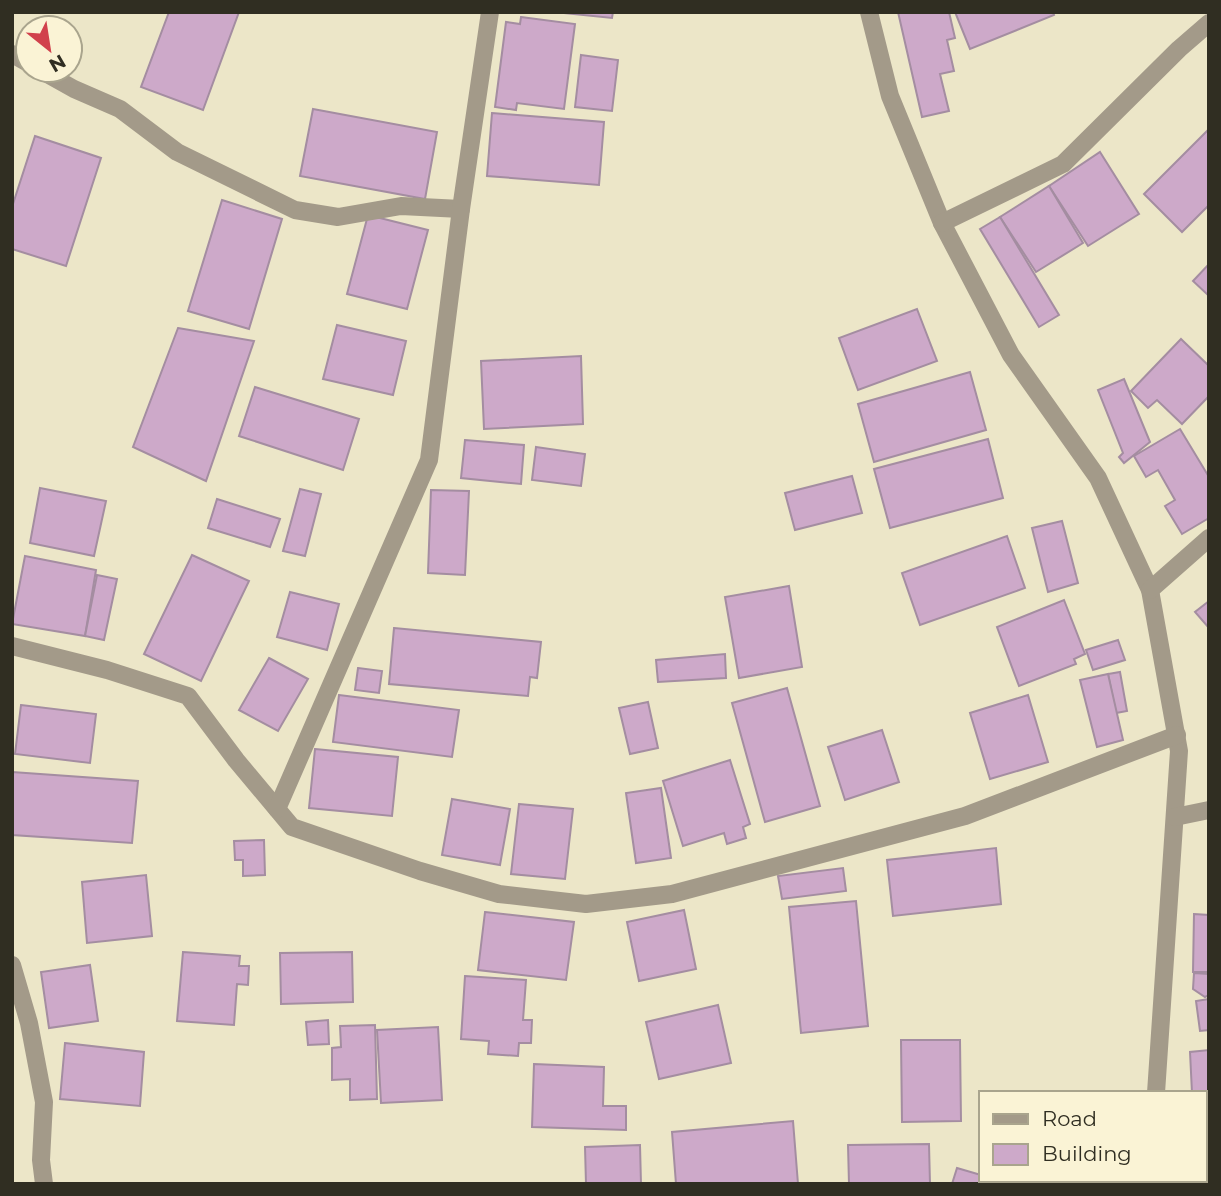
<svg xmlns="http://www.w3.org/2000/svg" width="1221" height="1196" font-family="Montserrat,sans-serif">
  <rect width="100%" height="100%" fill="#ece6c8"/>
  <!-- building -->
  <g fill="#cda9c9" stroke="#a48da1" stroke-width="2">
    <polygon points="169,12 239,12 203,110 141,87"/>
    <polygon points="554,12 613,12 612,18"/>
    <polygon points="898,12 949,12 955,38 947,40 954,71 940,74 949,111 922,117"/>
    <polygon points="955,12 1053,12 1054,15 970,49"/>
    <polygon points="521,17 575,24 564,109 517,103 516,110 495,107 506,22 520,24"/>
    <polygon points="581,55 618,60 612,111 575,107"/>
    <polygon points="313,109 437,132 425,199 300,176"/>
    <polygon points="492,113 604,122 599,185 487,176"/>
    <polygon points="1209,129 1209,205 1182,232 1144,194"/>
    <polygon points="35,136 101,158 66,266 12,249 12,207"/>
    <polygon points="1100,152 1139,214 1088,246 1049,186"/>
    <polygon points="1049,186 1083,243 1036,272 1000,217"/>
    <polygon points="222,200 282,219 249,329 188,311"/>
    <polygon points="368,215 428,230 407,309 347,294"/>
    <polygon points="1000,217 1059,315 1039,327 980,229"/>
    <polygon points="1209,264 1209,296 1193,281"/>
    <polygon points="917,309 937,361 858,390 839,338"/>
    <polygon points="337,325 406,341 393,395 323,379"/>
    <polygon points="178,328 254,341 206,481 133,447"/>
    <polygon points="1181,339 1209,366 1209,396 1182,424 1157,400 1148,408 1131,391"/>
    <polygon points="581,356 583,424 484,429 481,361"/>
    <polygon points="970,372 986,430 874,462 858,404"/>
    <polygon points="1124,379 1150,442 1124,463 1119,457 1123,453 1098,390"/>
    <polygon points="255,387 359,419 343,470 239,436"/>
    <polygon points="1180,429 1209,477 1209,518 1182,534 1165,506 1175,500 1158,470 1146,477 1134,456"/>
    <polygon points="988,439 1003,498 890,528 874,469"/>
    <polygon points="465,440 524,445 521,484 461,478"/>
    <polygon points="536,447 585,454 581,486 532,480"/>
    <polygon points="852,476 862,513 795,530 785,493"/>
    <polygon points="40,488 106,501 94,556 30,543"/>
    <polygon points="300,489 321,494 305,556 283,551"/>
    <polygon points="431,490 469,491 465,575 428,573"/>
    <polygon points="217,499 280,519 270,547 208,528"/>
    <polygon points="1062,521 1078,583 1048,592 1032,528"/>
    <polygon points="1007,536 1025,588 920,625 902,573"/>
    <polygon points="192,555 249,581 201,681 144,654"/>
    <polygon points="25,556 96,570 85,636 12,624"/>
    <polygon points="97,575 117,579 104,640 85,636"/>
    <polygon points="789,586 802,667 739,678 725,597"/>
    <polygon points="290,592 339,604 327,650 277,637"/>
    <polygon points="1064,600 1085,654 1074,659 1076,664 1019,686 997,627"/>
    <polygon points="1209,601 1209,628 1195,612"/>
    <polygon points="394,628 541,642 537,678 530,677 528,696 389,684"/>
    <polygon points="1118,640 1125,660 1093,670 1086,650"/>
    <polygon points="725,654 726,678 658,682 656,660"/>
    <polygon points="269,658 308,679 278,731 239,710"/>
    <polygon points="358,668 382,671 379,693 355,690"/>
    <polygon points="1120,672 1127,711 1116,713 1108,674"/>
    <polygon points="1108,674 1123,740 1097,747 1080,680"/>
    <polygon points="787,688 820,806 765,822 732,703"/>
    <polygon points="339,695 459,710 452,757 333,742"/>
    <polygon points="1028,695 1048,762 990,779 970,713"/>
    <polygon points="648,702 658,748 630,754 619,708"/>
    <polygon points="21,705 96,714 90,763 15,754"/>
    <polygon points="882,730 899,782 845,800 828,747"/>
    <polygon points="315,749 398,757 392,816 309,808"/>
    <polygon points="730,760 750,824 743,827 746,838 727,844 724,833 683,846 663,781"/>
    <polygon points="12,772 138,781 132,843 12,835"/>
    <polygon points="661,788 671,858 636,863 626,793"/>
    <polygon points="452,799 510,809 500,865 442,855"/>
    <polygon points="519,804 573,809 565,879 511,874"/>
    <polygon points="264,840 265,875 243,876 243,860 235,860 234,841"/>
    <polygon points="996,848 1001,904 893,916 887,860"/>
    <polygon points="843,868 846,891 782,899 778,876"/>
    <polygon points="146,875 152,936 87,943 82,882"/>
    <polygon points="856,901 868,1026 801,1033 789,907"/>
    <polygon points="684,910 696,969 639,981 627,922"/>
    <polygon points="485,912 574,922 566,980 478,970"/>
    <polygon points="1194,914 1209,915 1209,972 1193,972"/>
    <polygon points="183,952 240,956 239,966 249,966 248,985 237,984 234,1025 177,1021"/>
    <polygon points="352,952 353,1002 281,1004 280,953"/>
    <polygon points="90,965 98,1021 49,1028 41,972"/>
    <polygon points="1194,973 1209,974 1209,995 1205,997 1193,989"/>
    <polygon points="465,976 526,980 523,1020 532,1020 531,1043 519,1043 518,1056 488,1054 489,1041 461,1039"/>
    <polygon points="1209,999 1209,1030 1200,1031 1196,1001"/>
    <polygon points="718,1005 731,1063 659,1079 646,1022"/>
    <polygon points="328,1020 329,1044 308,1045 306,1022"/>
    <polygon points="375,1025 377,1099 350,1100 350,1079 332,1080 332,1048 341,1047 340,1026"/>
    <polygon points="438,1027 442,1100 381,1103 377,1030"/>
    <polygon points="901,1040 960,1040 961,1121 902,1122"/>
    <polygon points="65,1043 144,1052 140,1106 60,1099"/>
    <polygon points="1209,1050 1209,1108 1205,1108 1205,1093 1192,1093 1190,1052"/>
    <polygon points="534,1064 604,1067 603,1106 626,1106 626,1130 532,1127"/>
    <polygon points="793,1121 798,1184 676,1184 672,1132"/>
    <polygon points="929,1144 930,1184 849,1184 848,1145"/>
    <polygon points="640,1145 641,1184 586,1184 585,1147"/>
    <polygon points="957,1168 981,1175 981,1180 997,1180 1009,1184 952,1184"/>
    <rect x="1060" y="1180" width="47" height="4"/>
  </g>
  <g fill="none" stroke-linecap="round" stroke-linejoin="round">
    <!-- minor -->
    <g stroke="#a39a89" stroke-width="18">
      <polyline points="869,12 890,96 942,223 1011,355 1098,478 1150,590 1179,751 1156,1093"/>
      <polyline points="12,54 28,63"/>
      <polyline points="40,70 74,89 120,109 177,152 295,210 338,217 401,206 461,209"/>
      <polyline points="942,223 1063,164 1179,49 1209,23"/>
      <polyline points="1150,590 1209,538"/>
      <polyline points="12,646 107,670 188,696 236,760 292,827 420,871 499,894 586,904 672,894 965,816 1177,735"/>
      <polyline points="277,809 429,460 461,209 490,12"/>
      <polyline points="1175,817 1209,810"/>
      <polyline points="12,965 29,1023 44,1102 41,1160 44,1184"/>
      <polyline points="1136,1184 1137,1180"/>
    </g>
  </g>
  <!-- border -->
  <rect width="1221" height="1196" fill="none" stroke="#302e22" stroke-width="28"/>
  <!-- legend -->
  <rect x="979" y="1091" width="228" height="91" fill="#faf3d5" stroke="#a9a48d" stroke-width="2"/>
  <rect x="993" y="1114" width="35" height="10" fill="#a39a89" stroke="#a9a48d" stroke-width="2"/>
  <text x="1042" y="1126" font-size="21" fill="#302e22">Road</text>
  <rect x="993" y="1144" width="35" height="21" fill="#cda9c9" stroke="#a9a48d" stroke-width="2"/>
  <text x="1042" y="1161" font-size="21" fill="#302e22">Building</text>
  <!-- north arrow -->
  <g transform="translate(49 49) rotate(150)"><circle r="33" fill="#faf3d5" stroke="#a9a48d" stroke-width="2"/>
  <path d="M0-5L12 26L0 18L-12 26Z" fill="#d1414c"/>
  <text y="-10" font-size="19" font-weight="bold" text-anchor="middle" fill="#302e22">N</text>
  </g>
</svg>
